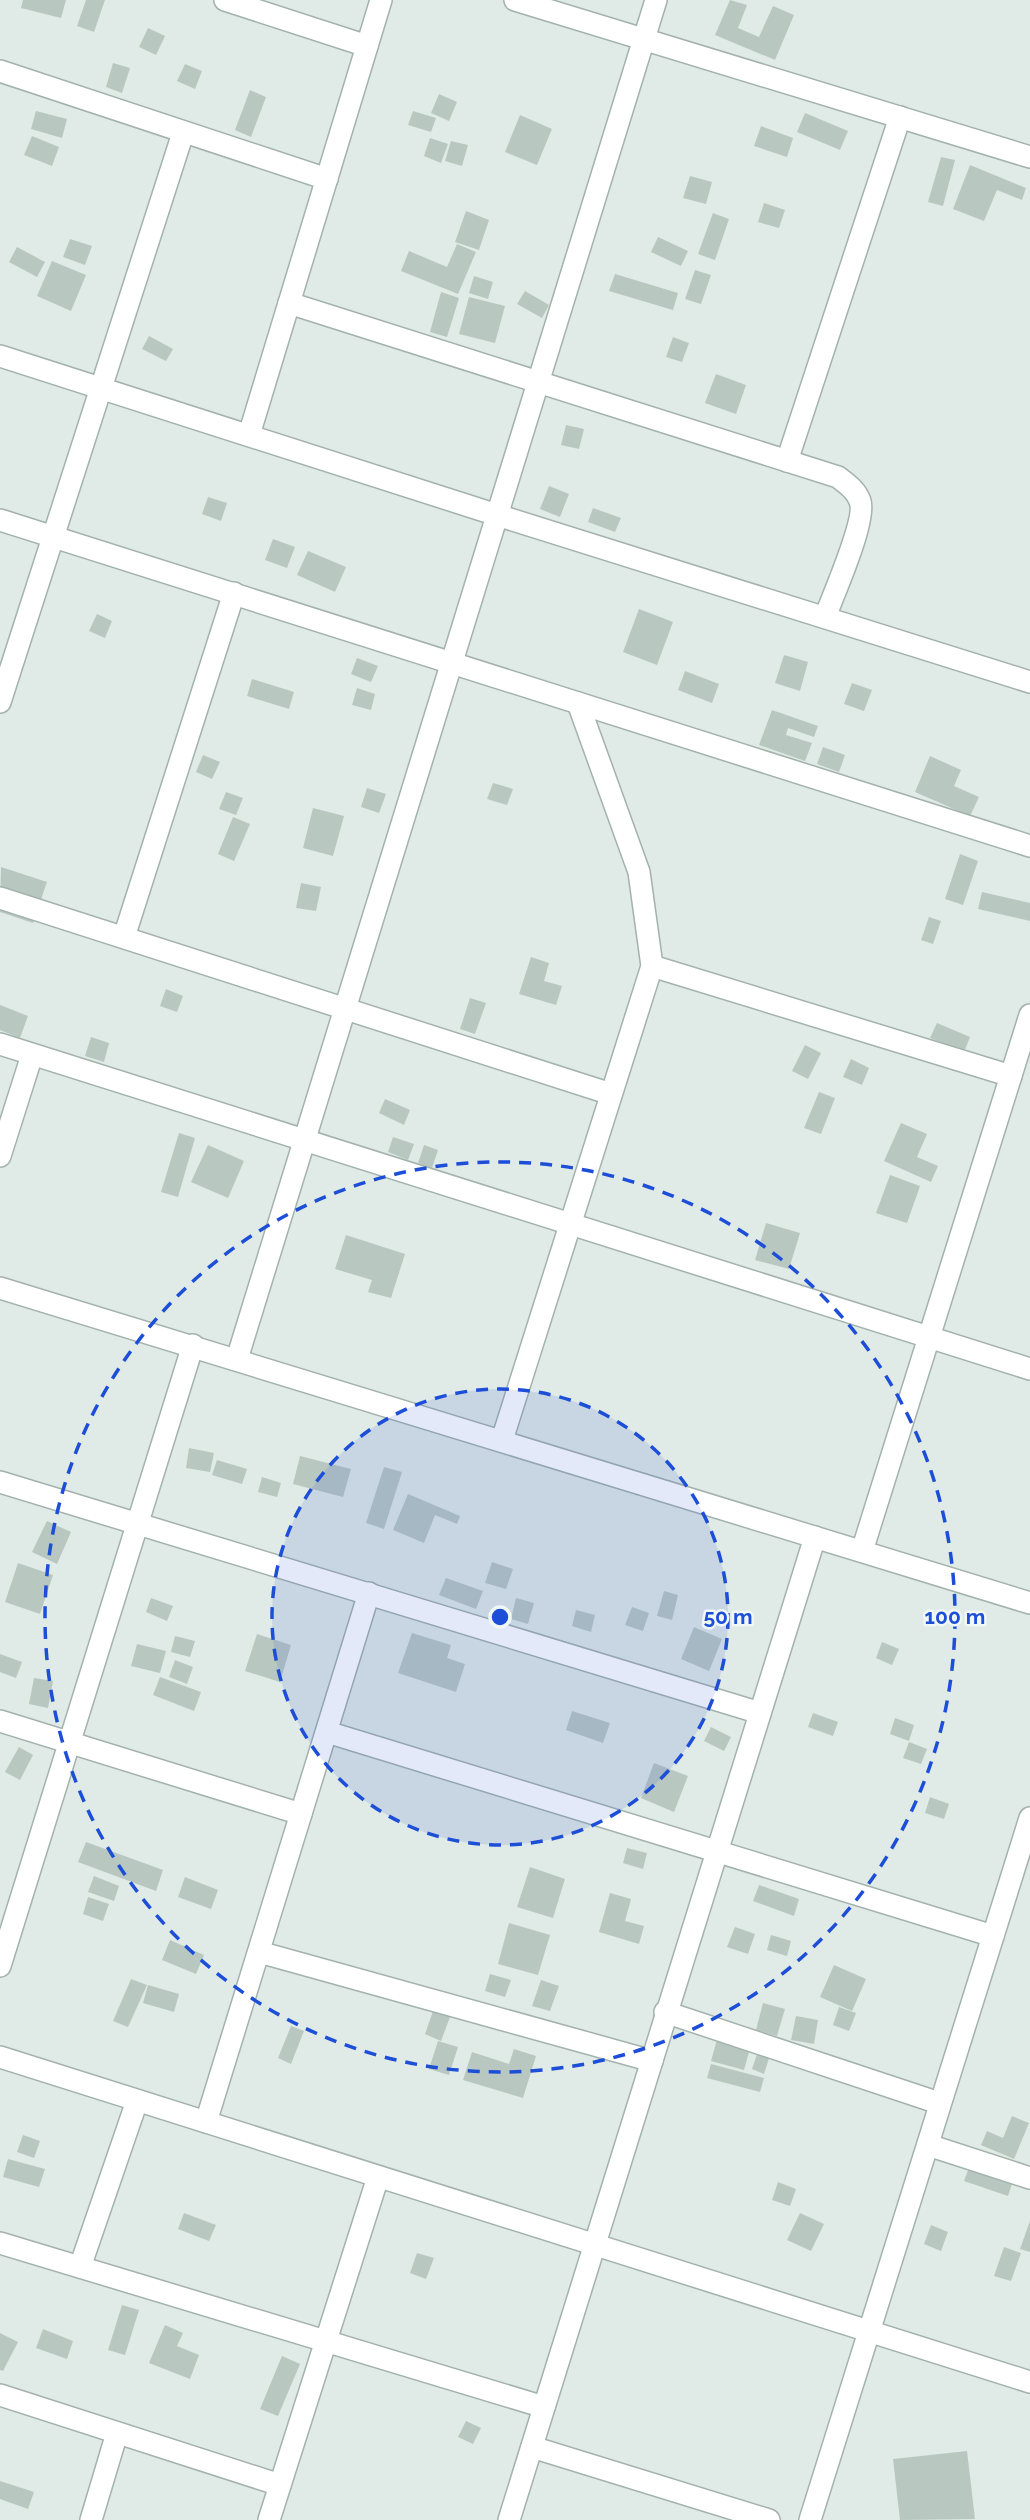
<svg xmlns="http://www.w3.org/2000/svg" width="1030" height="2520" font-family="Raleway,sans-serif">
  <rect width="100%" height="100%" fill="#e0eae6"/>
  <!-- building -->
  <g fill="#b8c8c1">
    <polygon points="23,0 66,0 61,18 21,8"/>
    <polygon points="86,0 105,0 94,32 77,26"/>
    <polygon points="730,0 747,5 738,28 759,37 773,6 794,15 775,60 715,35"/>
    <polygon points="148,28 165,36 156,55 139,47"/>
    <polygon points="113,63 130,68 122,93 106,87"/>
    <polygon points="185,64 202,71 195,89 177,81"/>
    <polygon points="250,90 266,97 251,137 235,130"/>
    <polygon points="439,94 457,102 449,121 431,113"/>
    <polygon points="36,111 67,119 62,138 31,129"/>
    <polygon points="413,111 436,118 431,132 408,125"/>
    <polygon points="805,113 848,131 840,150 797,132"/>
    <polygon points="520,115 552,129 537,165 505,152"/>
    <polygon points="761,126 793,138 787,157 754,146"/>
    <polygon points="32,136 59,147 52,166 24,155"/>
    <polygon points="430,138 448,144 441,163 424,156"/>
    <polygon points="451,141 468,145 462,166 445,161"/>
    <polygon points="941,157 955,160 943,206 928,202"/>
    <polygon points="970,165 1026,188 1022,200 997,190 984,221 953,209"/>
    <polygon points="690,176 712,182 706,204 683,198"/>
    <polygon points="764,203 785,210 779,228 758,222"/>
    <polygon points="466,211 489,220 479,250 455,242"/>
    <polygon points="713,213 729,219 715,260 698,254"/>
    <polygon points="658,237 688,251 681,266 651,252"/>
    <polygon points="70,239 92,246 85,265 63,257"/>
    <polygon points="457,244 476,252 458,294 401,271 409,251 447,267"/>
    <polygon points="17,247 45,262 37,277 9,262"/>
    <polygon points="52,261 86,275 71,311 37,296"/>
    <polygon points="695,270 711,275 701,304 685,299"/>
    <polygon points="615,274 678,293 673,310 609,291"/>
    <polygon points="474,276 493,282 488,299 469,293"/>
    <polygon points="525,291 549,305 542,318 517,304"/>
    <polygon points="441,292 459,298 447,337 430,332"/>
    <polygon points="469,297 505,306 495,343 459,334"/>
    <polygon points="149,336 173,349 166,361 142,349"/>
    <polygon points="673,337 689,343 682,362 666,357"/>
    <polygon points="716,374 746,385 736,414 705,403"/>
    <polygon points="566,425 584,429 579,449 561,445"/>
    <polygon points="549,486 569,494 560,517 540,509"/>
    <polygon points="208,497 227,503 221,521 202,514"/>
    <polygon points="593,508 621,518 615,532 588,522"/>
    <polygon points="273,539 295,547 287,568 265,560"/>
    <polygon points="308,551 346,567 335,592 297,575"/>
    <polygon points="639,609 673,622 657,665 623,652"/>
    <polygon points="97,614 112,621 105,638 89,631"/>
    <polygon points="784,655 808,662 800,691 775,683"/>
    <polygon points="357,658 378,666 371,682 351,674"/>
    <polygon points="685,671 719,684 712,703 678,690"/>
    <polygon points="252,679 294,692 289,709 247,696"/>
    <polygon points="852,683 872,690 864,711 844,704"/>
    <polygon points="357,688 375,694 371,710 352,705"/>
    <polygon points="772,710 818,726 814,737 788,728 786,735 812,743 805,761 759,745"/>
    <polygon points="823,747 845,755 839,772 817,764"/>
    <polygon points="203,755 220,762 212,779 196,772"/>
    <polygon points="930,756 961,770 954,786 979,797 970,816 915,792"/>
    <polygon points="493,783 513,789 507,805 487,799"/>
    <polygon points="367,788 386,794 379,813 361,807"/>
    <polygon points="226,792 243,798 236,815 219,809"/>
    <polygon points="313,808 344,816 333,856 303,848"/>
    <polygon points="233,817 250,824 234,861 218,854"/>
    <polygon points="960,854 978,861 963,905 945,899"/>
    <polygon points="1,867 47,882 33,923 0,912"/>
    <polygon points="301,883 321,887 316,911 296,908"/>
    <polygon points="982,892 1030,903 1030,921 978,909"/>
    <polygon points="929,917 941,921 933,944 921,940"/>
    <polygon points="531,957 549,963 544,981 562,986 556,1005 519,994"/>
    <polygon points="166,989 183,996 177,1012 160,1006"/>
    <polygon points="470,998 486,1003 475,1034 460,1029"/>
    <polygon points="0,1005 28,1016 20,1038 0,1030"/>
    <polygon points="937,1023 970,1037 964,1052 930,1038"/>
    <polygon points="91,1037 109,1043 104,1062 85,1056"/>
    <polygon points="805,1045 821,1053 808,1079 792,1071"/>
    <polygon points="851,1059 869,1068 862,1085 843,1077"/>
    <polygon points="819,1092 835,1098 821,1134 804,1128"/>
    <polygon points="385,1099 410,1110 404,1125 379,1113"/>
    <polygon points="901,1123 927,1134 917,1157 938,1166 931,1182 884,1161"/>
    <polygon points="179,1133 195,1138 178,1197 161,1192"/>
    <polygon points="393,1137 414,1144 408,1160 388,1152"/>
    <polygon points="208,1145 244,1161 228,1198 191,1182"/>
    <polygon points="424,1145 438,1150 432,1168 418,1163"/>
    <polygon points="890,1175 920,1186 907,1223 876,1213"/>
    <polygon points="766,1223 800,1233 789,1269 755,1260"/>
    <polygon points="346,1235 405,1254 391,1298 368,1292 372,1280 335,1269"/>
    <polygon points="189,1448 214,1453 210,1472 186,1468"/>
    <polygon points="300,1456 351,1469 343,1497 293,1484"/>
    <polygon points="217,1460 247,1469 242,1484 212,1475"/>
    <polygon points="384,1467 402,1472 384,1529 366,1523"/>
    <polygon points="262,1477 281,1483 277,1497 258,1492"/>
    <polygon points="408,1494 460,1516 457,1524 435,1515 424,1543 393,1530"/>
    <polygon points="47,1521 71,1532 57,1564 32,1552"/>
    <polygon points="492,1562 513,1569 506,1589 485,1583"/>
    <polygon points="18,1563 53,1575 40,1614 5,1602"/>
    <polygon points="446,1578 483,1591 476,1609 439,1595"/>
    <polygon points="664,1591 678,1595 672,1620 657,1616"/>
    <polygon points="151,1598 173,1606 167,1621 146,1612"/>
    <polygon points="516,1598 534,1603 528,1624 511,1619"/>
    <polygon points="632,1607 649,1613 643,1631 625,1625"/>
    <polygon points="576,1610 595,1615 591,1632 572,1626"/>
    <polygon points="694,1627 722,1639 709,1671 681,1659"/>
    <polygon points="412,1633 451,1645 447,1658 465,1664 456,1692 398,1673"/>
    <polygon points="257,1634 291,1645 280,1682 245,1671"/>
    <polygon points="175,1636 195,1641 190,1657 171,1652"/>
    <polygon points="882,1642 899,1649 892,1665 876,1658"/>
    <polygon points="137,1644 166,1651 160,1673 131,1666"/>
    <polygon points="0,1654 22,1662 16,1678 0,1672"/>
    <polygon points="175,1660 193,1667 187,1684 169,1677"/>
    <polygon points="160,1677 201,1692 194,1711 153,1695"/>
    <polygon points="34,1678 53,1681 48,1708 29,1704"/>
    <polygon points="572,1711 610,1723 603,1743 566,1730"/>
    <polygon points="813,1713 838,1722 833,1736 808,1727"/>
    <polygon points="895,1718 914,1725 909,1741 890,1734"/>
    <polygon points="711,1727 731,1737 724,1751 704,1741"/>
    <polygon points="909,1742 927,1749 921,1764 903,1758"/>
    <polygon points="19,1747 33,1755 20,1780 5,1772"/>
    <polygon points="654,1763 688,1776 674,1812 641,1798"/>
    <polygon points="930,1797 949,1804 944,1819 925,1813"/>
    <polygon points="86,1842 163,1870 156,1891 78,1862"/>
    <polygon points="627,1848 647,1853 643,1869 623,1863"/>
    <polygon points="530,1867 565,1879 553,1918 517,1907"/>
    <polygon points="94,1876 119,1886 114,1901 88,1892"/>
    <polygon points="185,1877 218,1890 211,1909 178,1897"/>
    <polygon points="759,1885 799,1899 794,1916 753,1901"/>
    <polygon points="610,1893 631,1899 625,1921 644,1926 639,1944 599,1932"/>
    <polygon points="88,1897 109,1904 103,1921 83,1914"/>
    <polygon points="509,1923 550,1935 538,1975 498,1964"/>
    <polygon points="735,1927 755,1934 748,1954 727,1947"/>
    <polygon points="771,1935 791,1941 787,1956 767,1950"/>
    <polygon points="170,1940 204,1955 196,1974 162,1960"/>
    <polygon points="834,1965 866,1979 852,2011 820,1997"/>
    <polygon points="490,1974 511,1980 505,1997 485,1991"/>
    <polygon points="131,1979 147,1985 128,2027 113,2021"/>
    <polygon points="541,1980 559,1986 550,2011 532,2006"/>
    <polygon points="148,1985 179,1994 174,2012 143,2003"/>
    <polygon points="763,2003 785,2009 777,2036 756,2030"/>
    <polygon points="839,2007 856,2013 849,2031 833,2025"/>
    <polygon points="433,2011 450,2017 441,2041 425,2034"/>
    <polygon points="796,2016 818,2020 814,2044 791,2040"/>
    <polygon points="721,2025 754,2034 744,2070 711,2061"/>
    <polygon points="291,2026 304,2031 291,2064 278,2058"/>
    <polygon points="438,2041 458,2047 449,2075 429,2069"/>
    <polygon points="759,2048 771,2052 764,2074 752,2069"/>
    <polygon points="514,2049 536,2056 523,2098 463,2080 472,2052 509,2064"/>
    <polygon points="711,2064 764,2078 760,2092 707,2078"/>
    <polygon points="1012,2116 1029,2123 1014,2159 981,2145 987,2131 1003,2138"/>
    <polygon points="23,2135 40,2141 34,2158 17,2152"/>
    <polygon points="975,2151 1018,2166 1008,2196 964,2181"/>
    <polygon points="8,2159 45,2169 39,2187 3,2177"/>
    <polygon points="778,2182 796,2189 790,2206 772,2200"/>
    <polygon points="184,2213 216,2225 209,2241 178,2229"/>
    <polygon points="800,2213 824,2224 811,2251 787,2240"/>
    <polygon points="1030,2221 1030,2252 1020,2249"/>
    <polygon points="931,2225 948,2232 941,2251 924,2244"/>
    <polygon points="1004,2247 1021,2253 1011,2281 994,2276"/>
    <polygon points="417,2253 434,2258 426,2279 410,2273"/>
    <polygon points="122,2305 139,2310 125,2355 108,2350"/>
    <polygon points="165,2325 183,2333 177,2346 199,2355 190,2379 149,2363"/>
    <polygon points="43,2329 73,2341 67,2359 36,2348"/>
    <polygon points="0,2333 18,2342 3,2371 0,2370"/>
    <polygon points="282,2356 300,2364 278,2416 260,2409"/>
    <polygon points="466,2421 481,2428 473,2444 458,2437"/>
    <polygon points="967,2451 975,2519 900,2520 893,2459"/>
    <polygon points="0,2481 34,2492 28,2509 0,2499"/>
  </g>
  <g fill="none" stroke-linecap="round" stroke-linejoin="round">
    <defs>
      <g id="minor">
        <polyline points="225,0 367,46"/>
        <polyline points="515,0 1030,157"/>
        <polyline points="0,71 327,179"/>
        <path d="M289 303 838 477C847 484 856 490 860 501 867 519 833 596 825 617"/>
        <polyline points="0,356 497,515 1030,682"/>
        <polyline points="249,435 381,0"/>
        <polyline points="787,461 900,117"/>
        <polyline points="0,520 1030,846"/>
        <polyline points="0,702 183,133"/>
        <polyline points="0,898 611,1094"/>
        <polyline points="124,937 234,593"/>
        <polyline points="652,966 1011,1076"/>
        <polyline points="0,1044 1030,1369"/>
        <polyline points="0,1156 32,1055"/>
        <polyline points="0,1288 1030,1603"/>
        <polyline points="237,1359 656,0"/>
        <polyline points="502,1440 652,966 639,872 578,703"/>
        <polyline points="0,1482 760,1713"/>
        <polyline points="862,1551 1030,1015"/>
        <polyline points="0,1721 301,1814"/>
        <polyline points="327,1732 993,1936"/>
        <polyline points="259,1952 652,2061"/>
        <polyline points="0,1966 193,1345"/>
        <polyline points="665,2012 939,2103"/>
        <polyline points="0,2057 1030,2382"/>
        <polyline points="206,2122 369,1593"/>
        <polyline points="928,2145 1030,2178"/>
        <polyline points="0,2243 544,2407"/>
        <polyline points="80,2267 137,2101"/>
        <polyline points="0,2395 280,2485"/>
        <polyline points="532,2447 769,2520"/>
        <polyline points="91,2520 117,2433"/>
        <polyline points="269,2520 378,2177"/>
        <polyline points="509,2520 815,1537"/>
        <polyline points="810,2520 1030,1818"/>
      </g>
    </defs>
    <!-- minor casing -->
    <use href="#minor" stroke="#a3b2ad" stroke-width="24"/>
    <!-- minor -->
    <use href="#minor" stroke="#fff" stroke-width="21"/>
  </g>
  <!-- distance rings -->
  <circle cx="500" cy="1617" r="228" fill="#1d4ed8" fill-opacity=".12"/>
  <g fill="none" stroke="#1d4ed8" stroke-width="3.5" stroke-dasharray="12 9">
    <circle cx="500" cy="1617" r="228"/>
    <circle cx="500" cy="1617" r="455"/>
  </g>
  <circle cx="500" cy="1617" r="10" fill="#1d4ed8" stroke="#f0f7f4" stroke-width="3.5"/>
  <g font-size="21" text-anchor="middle" font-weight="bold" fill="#1d4ed8" stroke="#f0f7f4" stroke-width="5" stroke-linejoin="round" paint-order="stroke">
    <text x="728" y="1624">50 m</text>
    <text x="955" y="1624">100 m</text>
  </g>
</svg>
